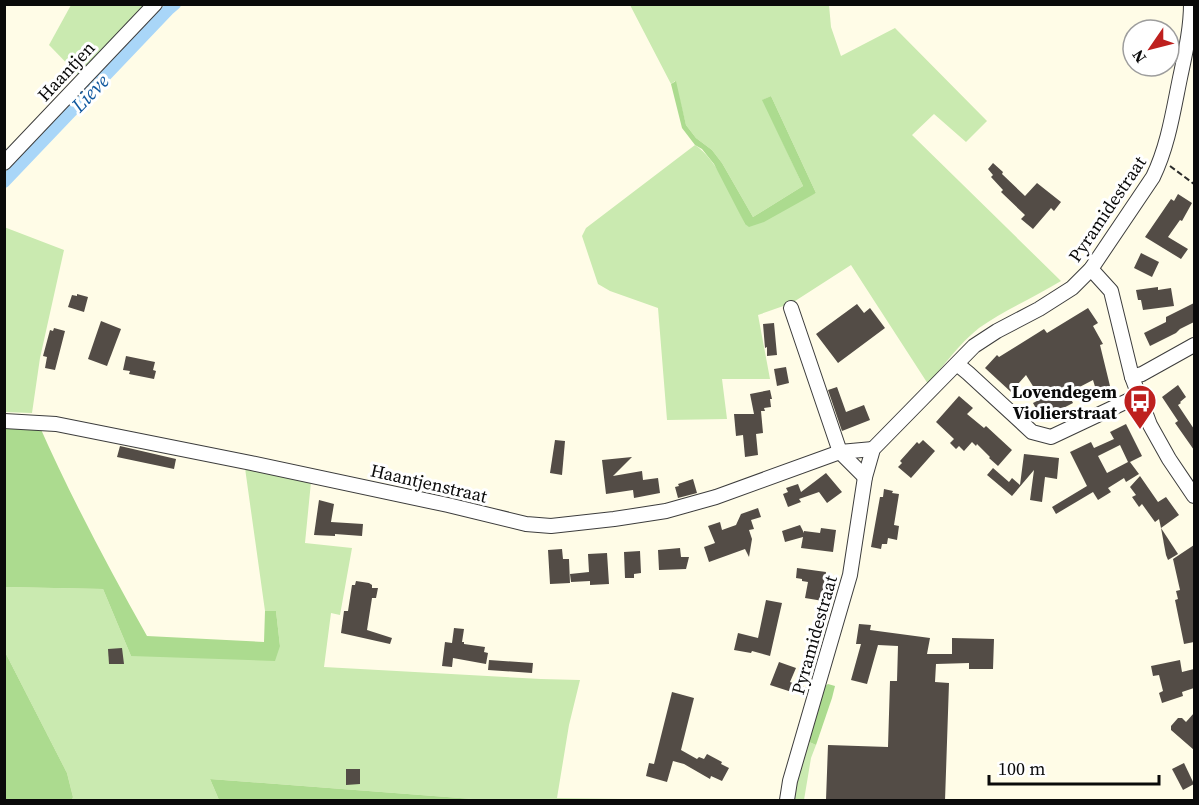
<svg xmlns="http://www.w3.org/2000/svg" width="1199" height="805" font-family="'Source Serif 4',serif">
  <rect width="100%" height="100%" fill="#fffce7"/>
  <!-- green -->
  <g fill="#caeab0">
    <polygon points="71,5 147,5 80,77 49,45"/>
    <path d="M630 5H829L831 27 841 56 895 28 987 121 966 142 934 114 912 135 1061 281C1035 297 1003 311 979 328 959 344 944 365 928 384L851 265 792 303 758 315 770 379H722L727 419 667 420 658 308 610 291 598 284 582 236 586 228 695 145C717 159 734 200 745 224L816 193 771 96 763 100 803 186 753 217 722 163 712 150 696 138 686 125 675 81 671 84Z"/>
    <polygon points="4,227 64,250 40,358 32,413 5,412"/>
    <polygon points="245,468 311,482 305,543 352,548 340,615 331,613 324,667 541,679 580,680 569,725 557,798 626,799 626,800 486,800 210,779 219,800 72,800 73,797 67,773 5,652 5,587 103,589 131,656 280,646 276,611 265,611"/>
    <polygon points="807,741 816,745 811,758 804,800 794,800 799,773"/>
  </g>
  <!-- forest -->
  <g fill="#acdb8f">
    <polygon points="676,81 686,125 696,138 712,150 722,163 753,217 803,186 762,100 771,96 816,193 764,222 749,227 745,224 714,164 702,149 695,145 682,128 671,84"/>
    <path d="M5 424 39 425C71 497 108 567 147 636L264 642 265 611H276L280 646 275 661 131 656 103 589 5 587Z"/>
    <polygon points="5,652 67,773 73,797 72,800 5,800"/>
    <polygon points="828,684 835,686 832,698 816,745 807,741 823,690 825,686"/>
    <polygon points="210,779 486,800 219,800"/>
  </g>
  <g fill="none" stroke-linecap="round" stroke-linejoin="round">
    <!-- canal -->
    <polyline stroke="#a9d6f8" stroke-width="12" points="4,182 168,10 175,4"/>
  </g>
  <!-- building -->
  <g fill="#534c46" fill-rule="evenodd">
    <polygon points="993,163 1003,172 1002,174 1025,196 1037,183 1061,202 1054,211 1051,208 1033,229 1021,219 1025,215 1001,192 1003,190 991,177 993,175 988,169"/>
    <polygon points="1178,194 1192,203 1182,221 1180,220 1168,237 1188,249 1181,259 1145,237 1171,199 1174,201"/>
    <polygon points="1141,253 1159,262 1152,277 1134,268"/>
    <polygon points="1158,287 1158,290 1171,288 1174,306 1143,310 1141,300 1138,300 1136,290"/>
    <polygon points="77,294 88,297 84,312 68,307 72,295 77,296"/>
    <polygon points="1194,303 1194,322 1180,329 1176,333 1150,346 1144,333 1166,322 1166,317"/>
    <polygon points="857,304 864,313 870,308 885,328 838,363 816,334"/>
    <polygon points="1088,308 1098,323 1093,326 1103,344 1100,345 1110,386 1096,390 1093,380 1068,393 1073,403 1042,419 1033,403 1041,399 1026,375 1011,392 985,368 997,355 999,357 1044,329 1047,333"/>
    <polygon points="101,321 121,329 107,366 88,359"/>
    <polygon points="774,323 777,355 767,356 767,347 765,348 763,324"/>
    <polygon points="54,328 65,331 55,370 45,368 47,357 43,356 50,330 53,331"/>
    <polygon points="126,356 155,362 153,370 156,371 154,379 129,374 130,371 123,370"/>
    <polygon points="786,367 789,383 777,386 774,369"/>
    <polygon points="1178,385 1186,397 1180,402 1181,403 1178,405 1194,429 1194,450 1175,423 1178,421 1162,397"/>
    <polygon points="837,387 846,412 864,405 870,420 842,431 828,390"/>
    <polygon points="770,390 772,399 770,399 771,407 764,408 765,411 761,411 763,433 756,434 758,455 745,457 743,435 736,436 734,414 754,414 750,394"/>
    <polygon points="959,396 973,408 967,414 984,428 986,426 1012,450 998,466 989,458 990,457 977,444 976,446 972,442 964,451 959,446 956,449 950,443 954,439 936,422"/>
    <path d="M1126 424 1142 456 1130 462 1139 474 1126 482 1124 478 1108 488 1111 492 1098 500 1093 492 1056 514 1052 507 1087 486 1070 452 1091 442 1094 448 1114 439 1110 432ZM1120 445 1128 462 1107 473 1098 456Z"/>
    <polygon points="555,440 565,441 562,475 550,473"/>
    <polygon points="923,440 935,451 911,478 898,467 902,463 900,461 917,442 919,444"/>
    <polygon points="120,446 176,459 174,469 117,457"/>
    <polygon points="1024,454 1059,458 1057,479 1045,477 1042,502 1030,500 1034,470 1012,496 987,475 993,468 1009,482 1012,478 1020,485"/>
    <polygon points="632,457 613,476 642,471 643,480 658,478 660,493 634,498 633,490 606,494 602,460"/>
    <polygon points="826,473 842,492 827,503 819,492 799,499 801,502 788,507 783,494 788,492 786,488 798,484 801,492"/>
    <polygon points="1140,476 1158,502 1166,497 1179,515 1161,528 1159,519 1155,522 1142,504 1139,507 1132,497 1136,495 1130,487"/>
    <polygon points="693,479 697,493 678,498 675,487 679,486 678,484"/>
    <polygon points="884,489 893,491 892,493 899,494 894,525 899,526 897,540 888,538 887,544 882,544 881,549 871,547 880,497 883,497"/>
    <polygon points="319,500 334,504 331,522 363,524 362,536 335,534 335,536 314,535"/>
    <polygon points="758,508 761,517 751,520 754,529 749,530 752,539 749,557 745,549 709,562 704,547 715,543 708,526 720,522 722,530 736,525 741,514"/>
    <polygon points="800,525 804,533 804,531 820,533 821,528 836,530 833,552 801,548 803,537 785,542 782,531"/>
    <polygon points="1161,528 1178,554 1168,560 1166,555"/>
    <polygon points="1194,545 1194,589 1193,590 1194,596 1194,642 1184,644 1175,600 1178,599 1176,591 1180,590 1173,559"/>
    <polygon points="680,548 681,557 689,557 686,569 659,570 658,550"/>
    <polygon points="562,549 563,559 569,559 570,583 550,584 548,550"/>
    <polygon points="640,551 641,573 634,574 634,578 625,578 624,552"/>
    <polygon points="607,553 609,584 590,585 590,581 571,582 570,574 589,572 588,554"/>
    <polygon points="797,568 826,572 823,591 825,591 823,601 805,598 808,582 802,581 802,579 796,578"/>
    <polygon points="356,581 369,583 372,585 372,588 378,588 376,598 372,598 367,630 392,638 390,644 341,633 344,611 348,611 352,585 355,585"/>
    <polygon points="766,600 782,603 770,656 752,651 751,653 734,650 738,633 758,638"/>
    <polygon points="859,624 871,625 870,630 930,638 927,654 952,654 952,638 994,639 993,669 969,669 969,663 936,664 935,682 949,683 945,801 826,800 828,745 888,747 890,681 897,681 898,646 878,645 867,684 851,680 861,644 856,644"/>
    <polygon points="454,628 464,629 462,642 464,642 464,644 485,647 484,652 488,653 486,664 453,658 452,667 442,666 445,642 452,643"/>
    <polygon points="122,648 124,664 109,664 108,649"/>
    <polygon points="489,660 533,663 532,673 488,670"/>
    <polygon points="1180,660 1182,672 1194,669 1194,688 1182,692 1183,696 1162,703 1159,693 1163,691 1159,675 1153,676 1151,666"/>
    <polygon points="779,662 796,668 790,682 807,688 804,696 770,685"/>
    <polygon points="672,692 694,698 681,750 697,759 699,757 704,759 707,754 722,762 721,764 729,768 722,781 711,776 710,779 684,764 673,761 667,782 646,776 649,763 654,764"/>
    <polygon points="1194,713 1194,750 1171,730 1171,726 1178,718 1182,718 1186,722"/>
    <polygon points="1184,763 1194,784 1183,790 1172,769"/>
    <polygon points="346,769 360,769 360,784 346,785"/>
  </g>
  <g fill="none" stroke-linecap="round" stroke-linejoin="round">
    <defs>
      <g id="minor">
        <polyline points="4,163 155,4"/>
        <polyline points="1091,269 1111,291 1132,377 1150,425 1169,459 1194,496"/>
        <polyline points="791,308 840,452 865,477"/>
        <polyline points="957,364 968,373 1032,432 1051,437 1138,396"/>
        <polyline points="1132,377 1142,374 1194,345"/>
        <polyline points="4,421 56,424 251,463 448,505 526,524 551,526 614,519 666,511 716,497 840,452 873,449"/>
        <path d="M787 800 790 781 850 575 865 477 873 449 974 346 997 331 1039 309 1072 288 1091 269 1153 177C1168 146 1173 112 1180 78 1185 54 1191 29 1191 4"/>
      </g>
    </defs>
    <!-- minor casing -->
    <use href="#minor" stroke="#3d3d3d" stroke-width="16"/>
    <!-- path -->
    <polyline stroke="#2c2c2c" stroke-width="2" stroke-dasharray="6 3" stroke-linecap="butt" points="1170,166 1194,184"/>
    <!-- minor -->
    <use href="#minor" stroke="#fff" stroke-width="14"/>
  </g>
  <!-- icons -->
  <defs>
    <symbol id="bus-pin" viewBox="-11 -11 22 30"><path d="M0 17L-7.5 6A9.5 9.5 0 1 1 7.5 6Z" fill="#be201e" stroke="#fff"/><path d="M-5-6H5V4H4V6H2V4H-2V6H-4V4H-5ZM-3.5-4V0h7V-4ZM-3.5 1.2v1.5H-2V1.2ZM2 1.2v1.5H3.5V1.2Z" fill="#fff"/></symbol>
  </defs>
  <g fill-rule="evenodd">
    <use href="#bus-pin" x="1121" y="382" width="38" height="52"/>
  </g>
  <g text-anchor="middle" dominant-baseline="central" stroke-width="6" stroke-linejoin="round" paint-order="stroke">
    <!-- street labels -->
    <g font-size="18" fill="#0a0a0a" stroke="#fff">
      <text transform="translate(66 71) rotate(-47)">Haantjen</text>
      <text transform="translate(1107 209) rotate(-56)">Pyramidestraat</text>
      <text transform="translate(429 483) rotate(13)">Haantjenstraat</text>
      <text transform="translate(814 635) rotate(-74)">Pyramidestraat</text>
    </g>
    <!-- poi labels -->
    <g font-size="18" font-weight="bold" fill="#0a0a0a" stroke="#fff" text-anchor="end">
      <text x="1117" y="391">Lovendegem<tspan x="1117" dy="21">Violierstraat</tspan></text>
    </g>
    <!-- water labels -->
    <g font-size="20" font-style="italic" fill="#10589f" stroke="#fff">
      <text transform="translate(90 93) rotate(-46)">Lieve</text>
    </g>
  </g>
  <!-- border -->
  <rect width="1199" height="805" fill="none" stroke="#0a0a0a" stroke-width="12"/>
  <!-- north arrow -->
  <g transform="translate(1151 48) rotate(235)"><circle r="28" fill="#ffffff" stroke="#9d9d9d" stroke-width="1.5"/>
  <path d="M0-4.5L10 22L0 15L-10 22Z" fill="#be201e"/>
  <text y="-9" font-size="16" font-weight="bold" text-anchor="middle" fill="#0a0a0a">N</text>
  </g>
  <!-- scale -->
  <path d="M989 775v9h170v-9" fill="none" stroke="#0a0a0a" stroke-width="3"/>
  <text x="998" y="775" font-size="18" fill="#0a0a0a" stroke="#ffffff" stroke-width="4.5" paint-order="stroke">100 m</text>
</svg>
